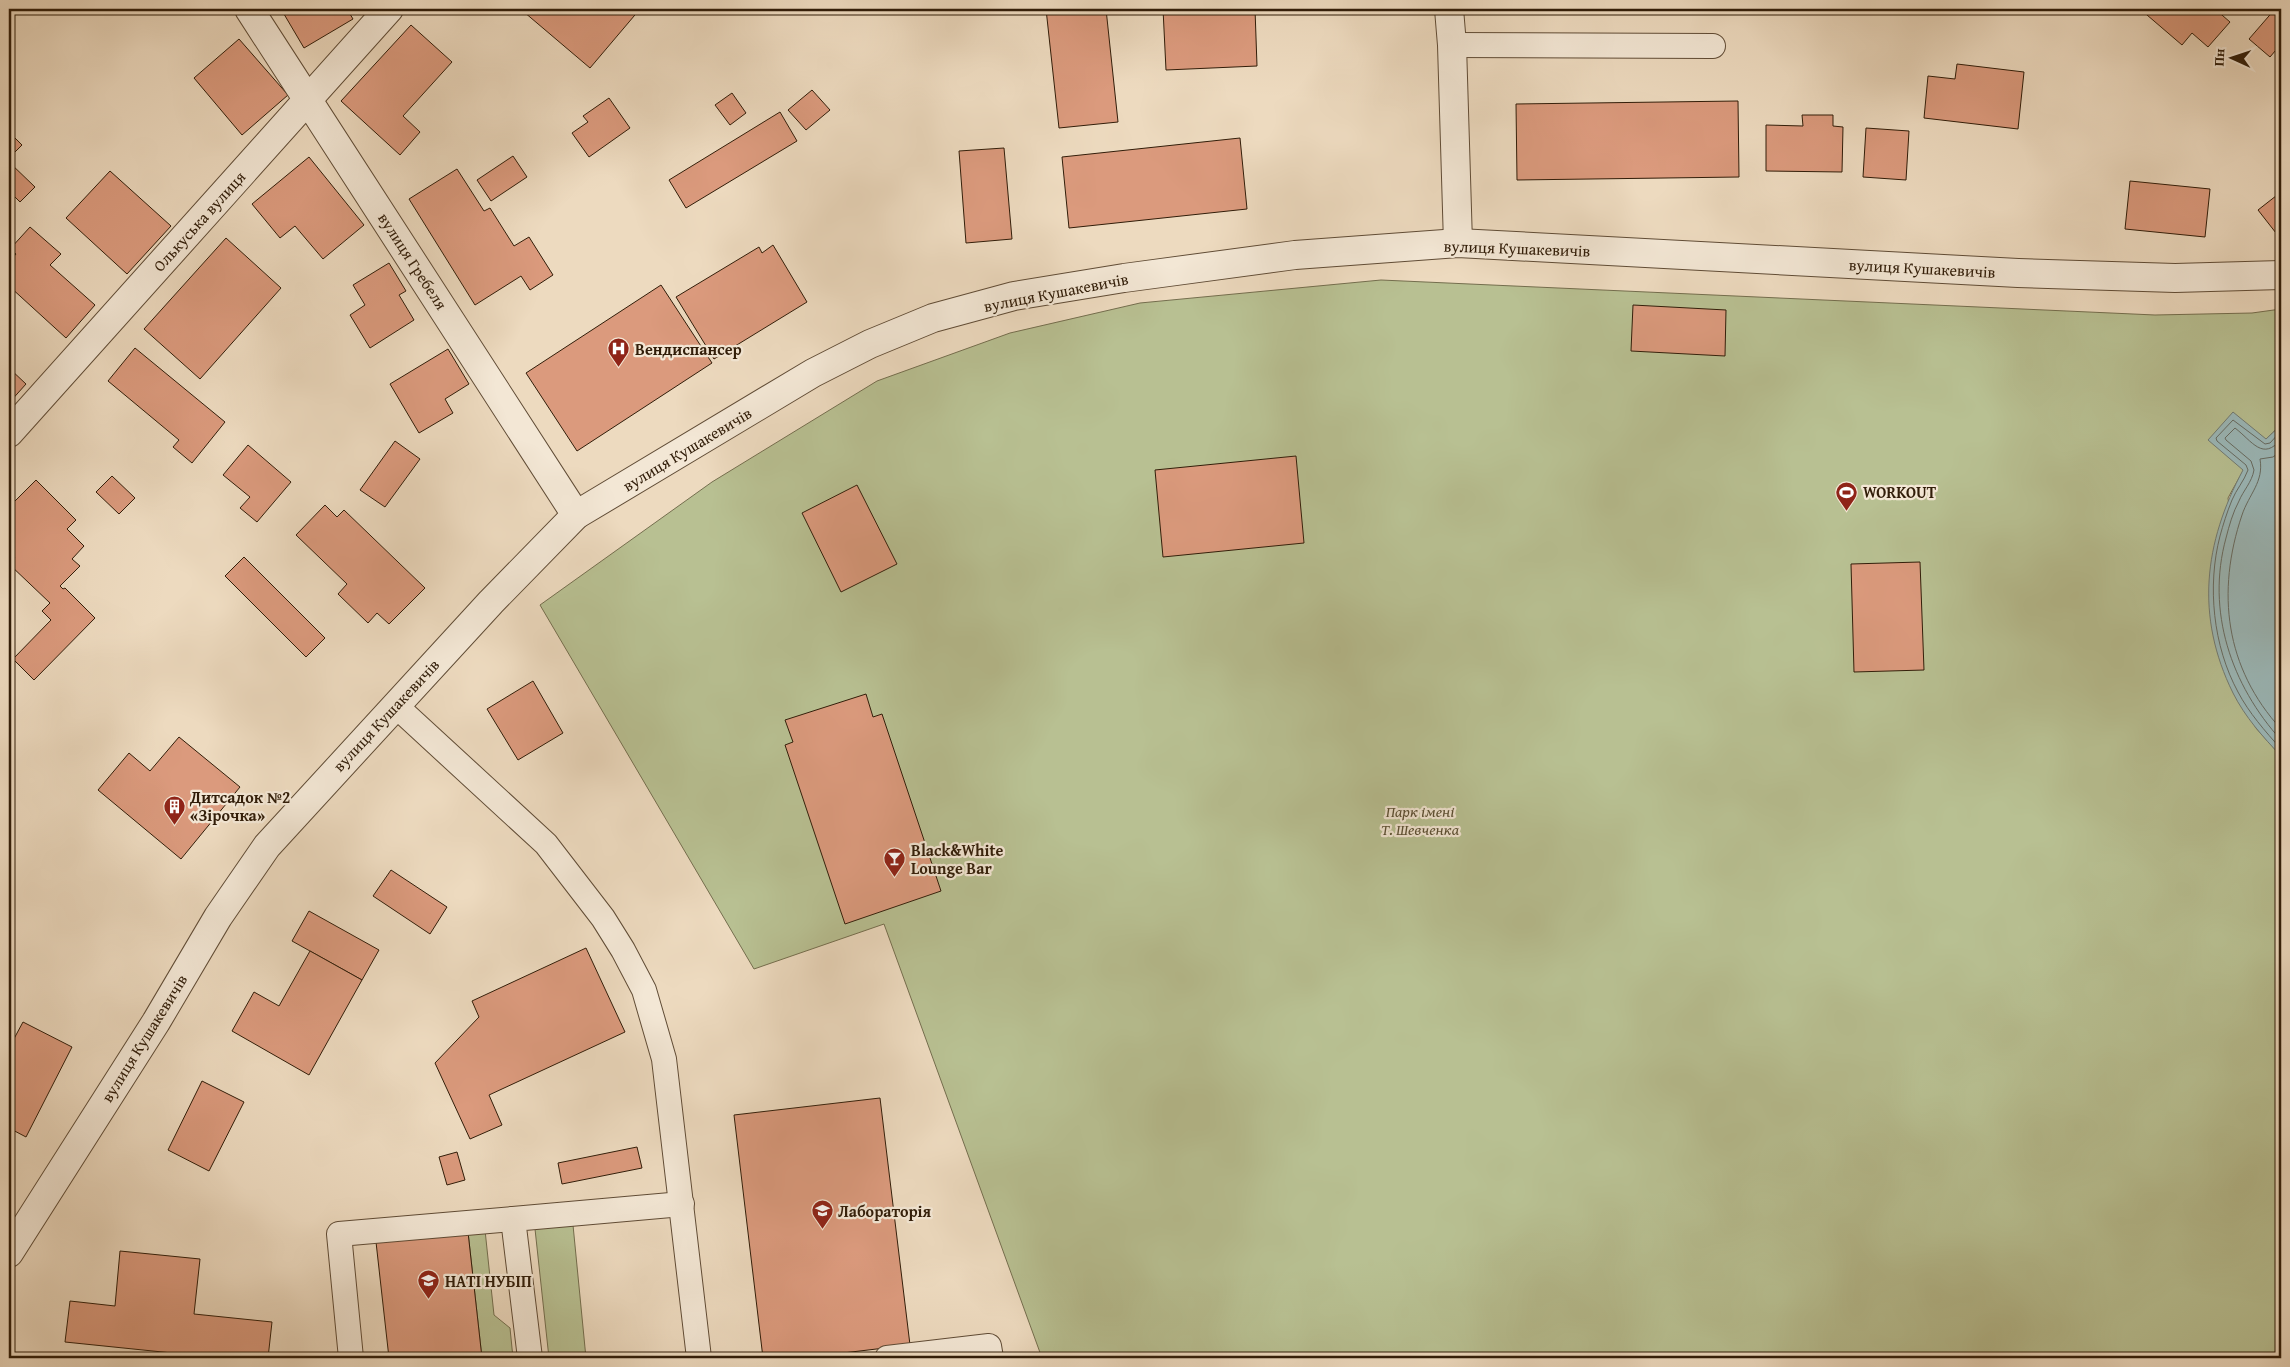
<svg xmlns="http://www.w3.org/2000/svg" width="2290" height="1367" font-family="'Gentium Book Plus',serif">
  <rect width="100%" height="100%" fill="#eddabf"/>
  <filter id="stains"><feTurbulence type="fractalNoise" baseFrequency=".004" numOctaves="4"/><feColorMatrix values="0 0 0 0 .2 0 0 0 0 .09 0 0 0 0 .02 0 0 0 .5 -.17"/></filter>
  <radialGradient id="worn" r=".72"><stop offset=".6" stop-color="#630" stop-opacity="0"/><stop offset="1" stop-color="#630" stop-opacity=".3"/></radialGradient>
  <!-- green -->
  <g fill="#b8c092" stroke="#746e4e">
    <path d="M1381 280 2155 315 2252 313 2281 309V425C2258 444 2242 472 2228 498L2255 727 2281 756V1358H1042L884 924 754 969 540 605 712 482 877 381 1010 333 1140 303Z"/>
    <polygon points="573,1225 586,1358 549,1358 535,1229"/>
    <polygon points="485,1230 494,1315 510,1328 513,1358 482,1358 468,1232"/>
  </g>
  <!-- water -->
  <path fill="#9bb9ba" stroke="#717b73" d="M2233 412 2266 439 2281 425V756C2263 737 2245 717 2233 693 2195 616 2204 543 2243 470L2208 440Z"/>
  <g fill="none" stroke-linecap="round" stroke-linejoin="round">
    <!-- shore -->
    <g stroke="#666b62" stroke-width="1">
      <path d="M2281 431 2270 443 2265 444 2233 420 2216 438 2217 441 2246 465 2248 470C2244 481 2236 490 2232 500 2227 512 2223 525 2220 536 2207 586 2213 646 2238 692 2249 713 2265 731 2281 749"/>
      <path d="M2281 439C2263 462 2252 441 2235 428L2225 438 2226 440 2251 461 2254 470C2252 482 2243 491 2239 501 2233 512 2229 526 2226 538 2206 611 2231 685 2281 740"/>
      <path d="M2281 451 2273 457 2260 459C2264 482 2249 494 2242 515 2216 592 2225 668 2281 729"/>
    </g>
  </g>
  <!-- building -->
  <g fill="#db9a7d" stroke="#311d09">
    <polygon points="281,9 347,9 353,19 304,48"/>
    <polygon points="526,9 640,9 590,68 524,12"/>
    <polygon points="1046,9 1106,9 1118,122 1059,128"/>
    <polygon points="1163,9 1255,9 1257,66 1166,70"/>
    <polygon points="2140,9 2215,9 2230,22 2208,47 2192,33 2182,45"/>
    <polygon points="2275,9 2281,12 2281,44 2270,57 2249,39"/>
    <polygon points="411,25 452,62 403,116 420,132 400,155 341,101"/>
    <polygon points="239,39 288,95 242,135 194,78"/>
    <polygon points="1957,64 2024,72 2018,129 1924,118 1928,76 1955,79"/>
    <polygon points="812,90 830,110 806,130 788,110"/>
    <polygon points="732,93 746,113 730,125 715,105"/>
    <polygon points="609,98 630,128 589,157 572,133 588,122 583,116"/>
    <polygon points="1738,101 1739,177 1517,180 1516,104"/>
    <polygon points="780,112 797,141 686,208 669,180"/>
    <polygon points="1802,115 1833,115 1833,126 1843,127 1842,172 1766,171 1766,125 1803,126"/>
    <polygon points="1866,128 1909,131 1906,180 1863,177"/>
    <polygon points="9,132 22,145 9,158"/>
    <polygon points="1240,138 1247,209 1069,228 1062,157"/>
    <polygon points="1004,148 1012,239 966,243 959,151"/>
    <polygon points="513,156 527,177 491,201 477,180"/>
    <polygon points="309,157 364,225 323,259 295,226 280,238 252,204"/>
    <polygon points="9,162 35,187 20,202 9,191"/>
    <polygon points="457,169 484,211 490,208 514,246 529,237 553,275 530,290 521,276 475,305 409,199"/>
    <polygon points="110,171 171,226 127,274 66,218"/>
    <polygon points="2130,181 2210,189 2205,237 2125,229"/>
    <polygon points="2281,192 2281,229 2276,233 2258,210"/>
    <polygon points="30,227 61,254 50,265 95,305 66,338 9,286 9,262 16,254 10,249"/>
    <polygon points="226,238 281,288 200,379 144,329"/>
    <polygon points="773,245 807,302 714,359 676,297 759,247 762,253"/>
    <polygon points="389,263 406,291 399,295 414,320 370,348 350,315 365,305 353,285"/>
    <polygon points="661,285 712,363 577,451 526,373"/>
    <polygon points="1633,305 1726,310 1725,356 1631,351"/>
    <polygon points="135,348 225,422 192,463 173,447 179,440 108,381"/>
    <polygon points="448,349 469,384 445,399 453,413 419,433 390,384"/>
    <polygon points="9,368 26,384 9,403"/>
    <polygon points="395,441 420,459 385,507 360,490"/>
    <polygon points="248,445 291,482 257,522 240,508 250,497 223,475"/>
    <polygon points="1296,456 1304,543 1163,557 1155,470"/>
    <polygon points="112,476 135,498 119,514 96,492"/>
    <polygon points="36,480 76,520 67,529 84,546 72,559 80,566 60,586 63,589 65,588 95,618 34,680 13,659 51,620 42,611 50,603 9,564 15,558 9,551 9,496 14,502"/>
    <polygon points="857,485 897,564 841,592 802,513"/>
    <polygon points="325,505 337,517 344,510 425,588 389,624 377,613 368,623 338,594 347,584 296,535"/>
    <polygon points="244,557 325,638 306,657 225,576"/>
    <polygon points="1920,562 1924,670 1854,672 1851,564"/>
    <polygon points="533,681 563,733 518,760 487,709"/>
    <polygon points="866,694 873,717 882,714 941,891 845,924 785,745 793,742 785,720"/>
    <polygon points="179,737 240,787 181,859 98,790 129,753 150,771"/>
    <polygon points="391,870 447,907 430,934 373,896"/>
    <polygon points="309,911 379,950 362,980 292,941"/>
    <polygon points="586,948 625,1032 489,1095 502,1125 470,1139 435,1063 479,1017 472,1001"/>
    <polygon points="310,951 362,980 309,1075 232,1031 254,992 279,1006"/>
    <polygon points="23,1022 72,1047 26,1137 9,1128 9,1048"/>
    <polygon points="202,1081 244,1102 209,1171 168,1150"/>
    <polygon points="880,1098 910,1345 801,1358 763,1358 734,1115"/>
    <polygon points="637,1147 642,1168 562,1184 558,1163"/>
    <polygon points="457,1152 465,1180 447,1185 439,1157"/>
    <polygon points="468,1232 482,1358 389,1358 376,1242"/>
    <polygon points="120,1251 200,1259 194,1314 272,1322 268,1358 221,1358 65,1342 70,1301 115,1306"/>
  </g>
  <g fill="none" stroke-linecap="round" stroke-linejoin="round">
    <defs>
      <g id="service">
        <polyline points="1452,45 1713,46"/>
        <polyline points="395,705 546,844 603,918 623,950 644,990 664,1059 699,1358"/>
        <polyline points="351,1358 339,1234 513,1219"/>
        <polyline points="530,1358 513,1219 682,1204"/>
        <polyline points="887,1358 989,1346 991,1358"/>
      </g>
      <g id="minor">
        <polyline points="249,9 576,515"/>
        <polyline points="9,433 389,9"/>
      </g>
      <g id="tertiary">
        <polyline points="1449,9 1452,45 1458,243"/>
        <polyline points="9,1253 156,1022 218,917 267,846 491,602 576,515 813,373 870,344 933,318 1014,296 1124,278 1295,255 1458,243 2018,273 2175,278 2281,275"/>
      </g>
    </defs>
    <!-- service casing -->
    <use href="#service" stroke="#604c36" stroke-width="26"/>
    <!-- minor casing -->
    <use href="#minor" stroke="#604c36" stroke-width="30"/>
    <!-- tertiary casing -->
    <use href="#tertiary" stroke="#604c36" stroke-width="30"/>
    <!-- service -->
    <use href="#service" stroke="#f3e7d5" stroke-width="24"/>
    <!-- minor -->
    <use href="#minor" stroke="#f3e7d5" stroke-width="28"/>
    <!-- tertiary -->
    <use href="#tertiary" stroke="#f3e7d5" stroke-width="28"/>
  </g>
  <!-- icons -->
  <defs>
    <symbol id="hospital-pin" viewBox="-11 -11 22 30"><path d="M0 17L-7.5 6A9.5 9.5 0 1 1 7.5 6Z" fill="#8f2418" stroke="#f3e7d5"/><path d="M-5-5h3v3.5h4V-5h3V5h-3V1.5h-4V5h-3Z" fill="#fff"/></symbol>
    <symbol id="stadium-pin" viewBox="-11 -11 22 30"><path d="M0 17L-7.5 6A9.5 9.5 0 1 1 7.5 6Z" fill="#8f2418" stroke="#f3e7d5"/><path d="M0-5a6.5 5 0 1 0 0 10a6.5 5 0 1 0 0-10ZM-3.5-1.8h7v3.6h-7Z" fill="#fff"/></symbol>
    <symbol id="building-pin" viewBox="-11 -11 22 30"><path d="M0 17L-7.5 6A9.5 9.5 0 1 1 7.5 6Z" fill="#8f2418" stroke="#f3e7d5"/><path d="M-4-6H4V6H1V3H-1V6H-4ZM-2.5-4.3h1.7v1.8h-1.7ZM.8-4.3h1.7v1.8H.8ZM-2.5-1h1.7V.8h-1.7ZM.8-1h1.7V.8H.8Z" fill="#fff"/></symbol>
    <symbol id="bar-pin" viewBox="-11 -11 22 30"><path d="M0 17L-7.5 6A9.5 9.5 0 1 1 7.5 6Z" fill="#8f2418" stroke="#f3e7d5"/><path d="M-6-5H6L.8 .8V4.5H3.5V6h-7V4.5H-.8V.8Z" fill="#fff"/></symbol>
    <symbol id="university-pin" viewBox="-11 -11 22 30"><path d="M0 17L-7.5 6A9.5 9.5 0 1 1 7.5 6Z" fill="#8f2418" stroke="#f3e7d5"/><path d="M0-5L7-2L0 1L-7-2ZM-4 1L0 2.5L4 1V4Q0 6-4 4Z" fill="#fff"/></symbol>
  </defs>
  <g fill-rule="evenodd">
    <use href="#hospital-pin" x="606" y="336" width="25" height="34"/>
    <use href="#stadium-pin" x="1834" y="480" width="25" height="34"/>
    <use href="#building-pin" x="162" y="794" width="25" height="34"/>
    <use href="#bar-pin" x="882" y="846" width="25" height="34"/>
    <use href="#university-pin" x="810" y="1198" width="25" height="34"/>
    <use href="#university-pin" x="416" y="1268" width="25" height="34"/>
  </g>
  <g text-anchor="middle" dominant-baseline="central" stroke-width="4.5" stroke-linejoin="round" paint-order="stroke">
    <!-- street labels -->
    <g font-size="16" fill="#311d09" stroke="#f3e7d5">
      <text transform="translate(199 221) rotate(-48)">Олькуська вулиця</text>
      <text transform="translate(1517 248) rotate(2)">вулиця Кушакевичів</text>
      <text transform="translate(413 261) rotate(57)">вулиця Гребеля</text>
      <text transform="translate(1922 268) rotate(3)">вулиця Кушакевичів</text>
      <text transform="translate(1056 292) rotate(-11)">вулиця Кушакевичів</text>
      <text transform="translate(687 449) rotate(-31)">вулиця Кушакевичів</text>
      <text transform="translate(386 715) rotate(-47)">вулиця Кушакевичів</text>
      <text transform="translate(144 1038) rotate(-58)">вулиця Кушакевичів</text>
    </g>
    <!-- poi labels -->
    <g font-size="16" font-weight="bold" fill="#311d09" stroke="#f3e7d5" text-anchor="start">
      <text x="635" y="349">Вендиспансер</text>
      <text x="1863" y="492">WORKOUT</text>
      <text x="190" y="797">Дитсадок №2<tspan x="190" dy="18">«Зірочка»</tspan></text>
      <text x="911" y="850">Black&amp;White<tspan x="911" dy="18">Lounge Bar</tspan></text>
      <text x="838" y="1211">Лабораторія</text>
      <text x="445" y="1281">НАТІ НУБІП</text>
    </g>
    <!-- park labels -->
    <g font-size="16" font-style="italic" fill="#5a4e32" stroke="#f3e7d5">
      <text x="1420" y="811">Парк імені<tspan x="1420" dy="18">Т. Шевченка</tspan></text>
    </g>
  </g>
  <!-- margin -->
  <rect width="2290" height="1367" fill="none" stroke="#eddabf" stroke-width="30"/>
  <rect x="10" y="10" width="2270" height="1347" fill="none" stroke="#311d09" stroke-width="2.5"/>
  <rect x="15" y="15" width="2260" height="1337" fill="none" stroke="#311d09"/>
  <!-- north arrow -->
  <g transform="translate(2232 58) rotate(273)" stroke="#f3e7d5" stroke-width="4" paint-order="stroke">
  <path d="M0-4L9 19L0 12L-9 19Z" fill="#311d09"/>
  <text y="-8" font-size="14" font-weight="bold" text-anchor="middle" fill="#311d09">Пн</text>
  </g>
  <rect width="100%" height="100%" filter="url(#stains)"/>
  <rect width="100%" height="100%" fill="url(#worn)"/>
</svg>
